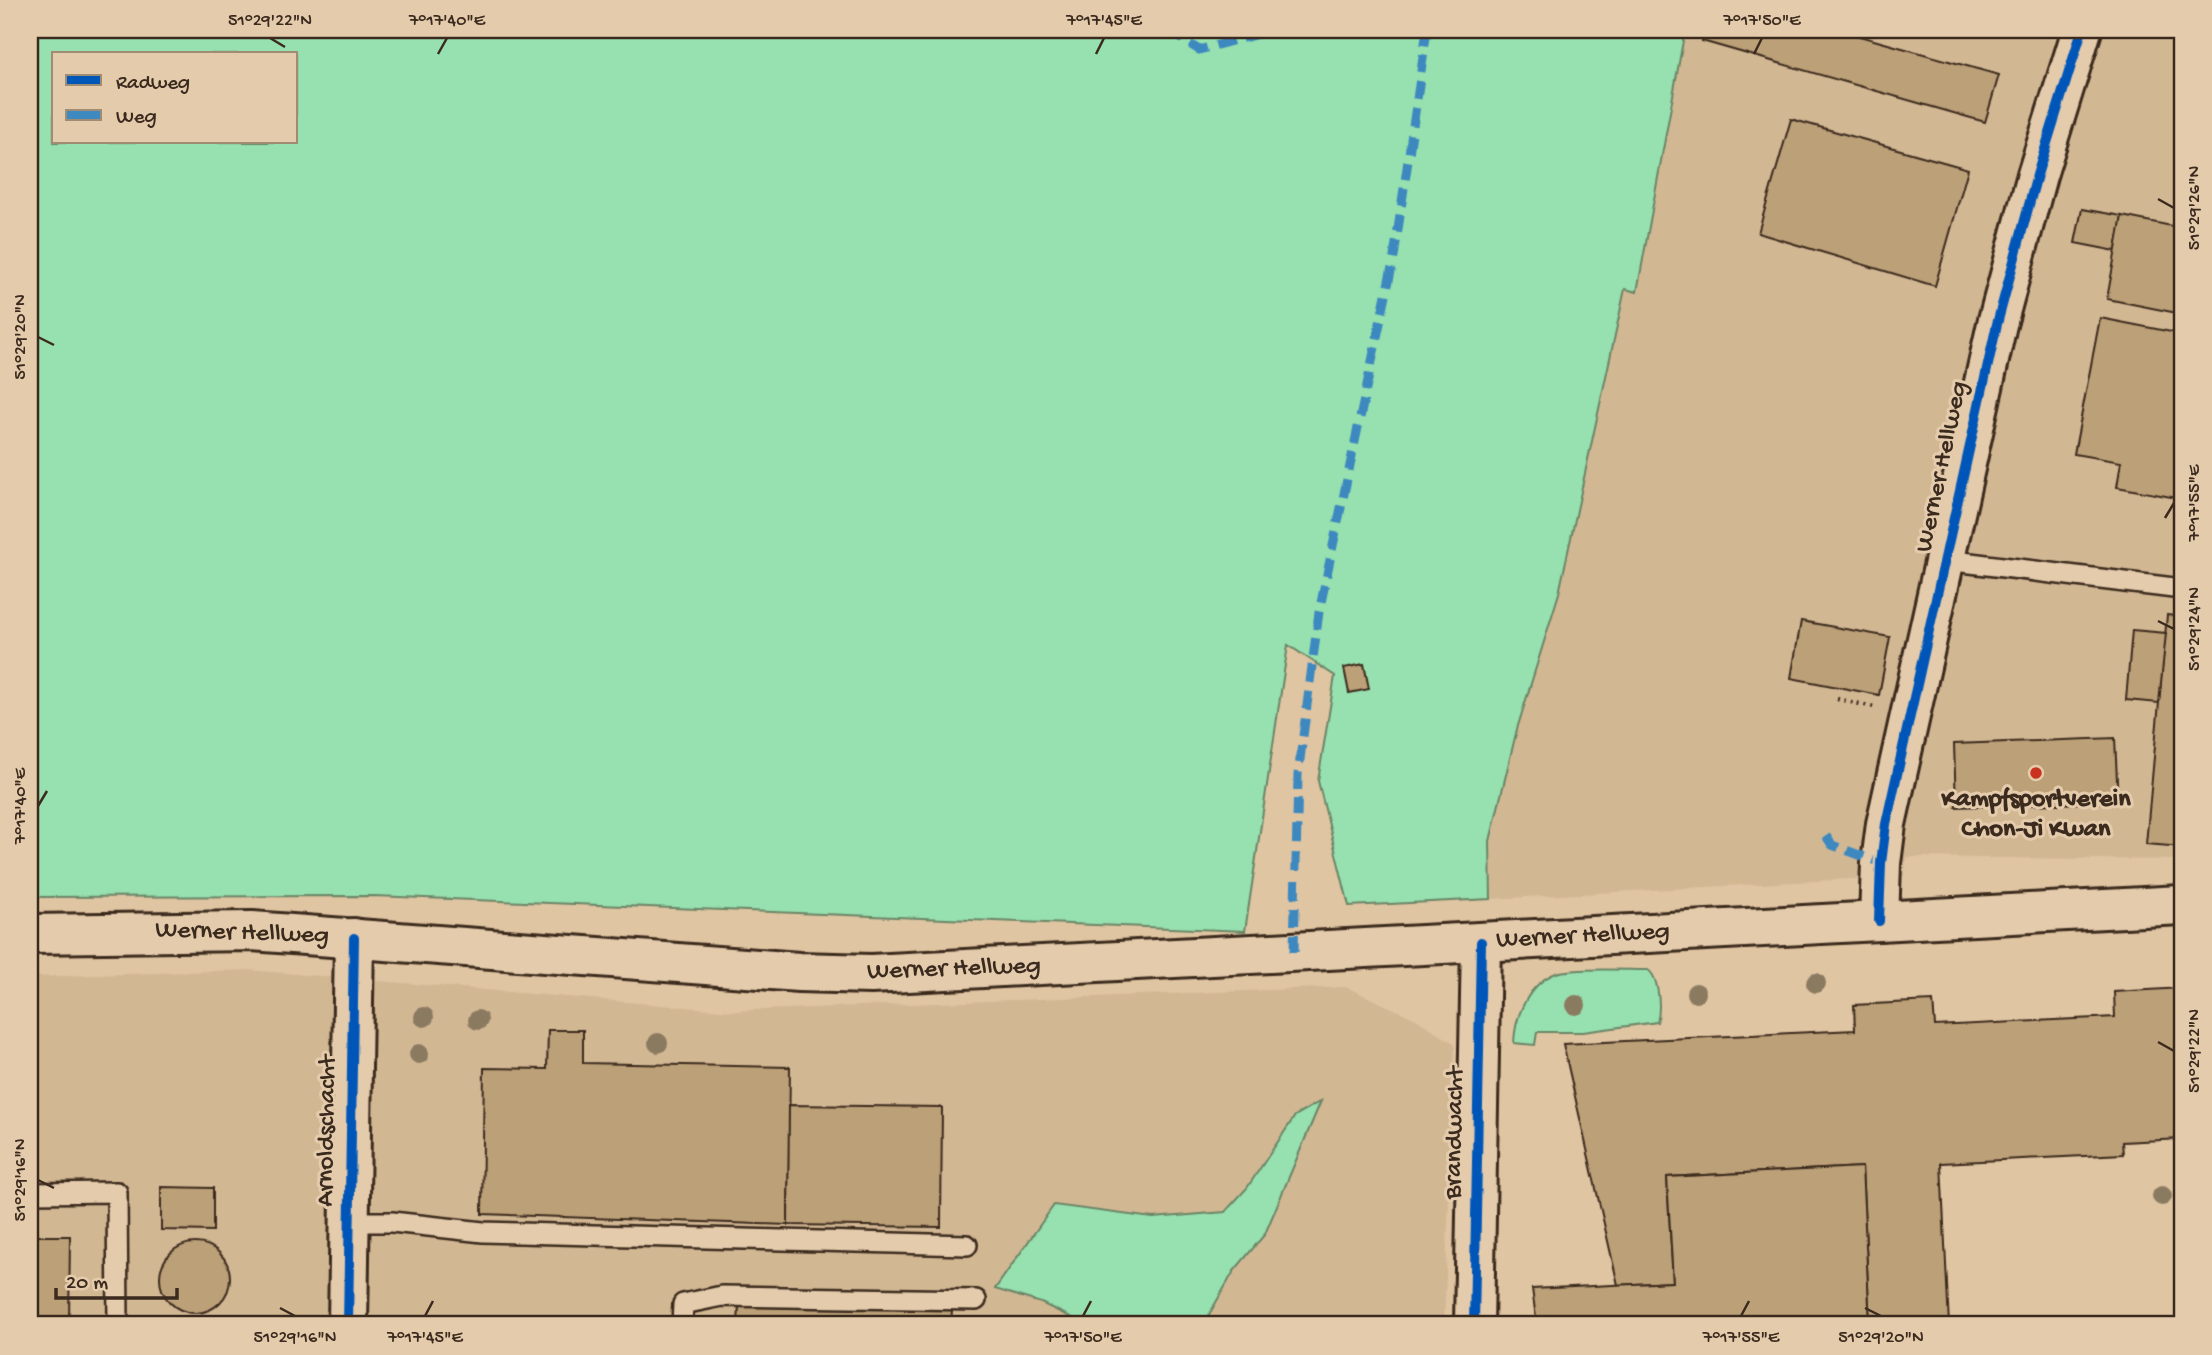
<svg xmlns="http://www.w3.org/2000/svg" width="2212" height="1355" font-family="'Gochi Hand',sans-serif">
  <rect width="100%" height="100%" fill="#e0c5a2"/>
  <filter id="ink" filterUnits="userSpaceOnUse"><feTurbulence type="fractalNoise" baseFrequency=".0143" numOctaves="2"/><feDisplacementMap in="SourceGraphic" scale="14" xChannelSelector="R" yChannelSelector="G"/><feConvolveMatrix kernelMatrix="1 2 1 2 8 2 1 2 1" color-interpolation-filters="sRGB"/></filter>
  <g filter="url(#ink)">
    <!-- built -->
    <g fill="#d2b793">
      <polygon points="1685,30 2182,30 2182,860 1907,857 1904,876 1491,899 1490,841 1517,729 1559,593 1625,289 1637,292"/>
      <polygon points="248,970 732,1011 1346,987 1416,1019 1455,1044 1444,1325 30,1325 30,977"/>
    </g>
    <!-- green -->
    <g fill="#97e0af" stroke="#698566" stroke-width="2" fill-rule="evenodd">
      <path d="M30 30H1685L1637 292 1625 289 1559 593 1517 729 1490 841 1491 899 1349 906 1318 781 1335 676 1288 645 1245 931 374 896 30 897ZM54 54H296V142H54Z"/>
      <path d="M1648 970C1659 977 1661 1009 1657 1022L1583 1032H1537L1535 1045 1514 1043C1515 1016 1528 984 1556 973 1573 967 1627 970 1648 970Z"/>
      <polygon points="1321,1101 1265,1234 1234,1271 1203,1325 1081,1325 1079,1321 1041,1303 995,1289 1054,1205 1153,1218 1225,1212 1247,1188 1295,1116"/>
    </g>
    <!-- building -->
    <g fill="#bca078" stroke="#3b2a1e" stroke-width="2">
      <polygon points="1705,30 1838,30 1999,75 1985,122 1702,41"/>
      <polygon points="1791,119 1968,169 1935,286 1758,233"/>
      <polygon points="2082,209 2122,216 2116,251 2075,243"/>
      <polygon points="2122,216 2182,228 2182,314 2107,299"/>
      <polygon points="2100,318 2182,334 2182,499 2117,487 2121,462 2074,454"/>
      <polygon points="2167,615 2182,617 2182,847 2146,844"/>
      <polygon points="1801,621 1890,637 1879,695 1791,678"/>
      <polygon points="2132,630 2166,633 2159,703 2126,700"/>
      <polygon points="1364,664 1369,689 1349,693 1344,668"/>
      <polygon points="2115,738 2118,802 1956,807 1954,744"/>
      <polygon points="2182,988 2182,1139 2122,1142 2123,1154 1941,1163 1949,1325 1870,1325 1862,1167 1667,1177 1673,1282 1618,1285 1563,1044 1855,1030 1854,1005 1912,1002 1933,1001 1935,1026 2115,1017 2114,992"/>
      <polygon points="548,1030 583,1030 583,1063 790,1067 788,1225 482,1214 484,1068 547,1069"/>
      <polygon points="789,1105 942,1107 941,1227 788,1225"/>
      <polygon points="1862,1167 1870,1325 1537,1325 1532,1289 1673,1282 1667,1177"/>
      <polygon points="161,1187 213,1188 213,1231 161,1230"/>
      <polygon points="30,1236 70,1236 69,1325 30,1325"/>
      <circle cx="195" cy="1278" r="35"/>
      <polygon points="739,1305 952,1310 951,1325 738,1325"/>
    </g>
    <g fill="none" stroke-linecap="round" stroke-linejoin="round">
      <defs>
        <g id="service">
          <polyline points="1946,560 2182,589"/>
          <polyline points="30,1193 117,1192 118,1325"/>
          <polyline points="350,1222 392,1222 483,1232 967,1245"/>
          <polyline points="682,1325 683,1304 722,1296 976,1300"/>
        </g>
        <g id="minor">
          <polyline points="1879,921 1881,863 1886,824 1997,324 2037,175 2082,30"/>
          <polyline points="348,1325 354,938"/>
          <polyline points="1474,1325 1481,942"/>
        </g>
        <polyline id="secondary" points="30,934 252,931 799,972 871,974 2182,905"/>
      </defs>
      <!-- service casing -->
      <use href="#service" stroke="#3b2a1e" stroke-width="24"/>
      <!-- minor casing -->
      <use href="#minor" stroke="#3b2a1e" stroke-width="44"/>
      <!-- secondary casing -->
      <use href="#secondary" stroke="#3b2a1e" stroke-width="44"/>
      <!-- path -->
      <polyline stroke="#3b2a1e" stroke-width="4.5" stroke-dasharray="2 5" stroke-linecap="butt" points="1837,699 1874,707"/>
      <!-- service -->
      <use href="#service" stroke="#e4cbac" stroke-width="19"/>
      <!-- minor -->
      <use href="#minor" stroke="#e4cbac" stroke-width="38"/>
      <!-- secondary -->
      <use href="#secondary" stroke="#e4cbac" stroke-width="38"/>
      <!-- quiet -->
      <g stroke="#3e89bf" stroke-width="9" stroke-dasharray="18 9" stroke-linecap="butt">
        <polyline points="1168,30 1199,50 1272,30"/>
        <polyline points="1826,836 1832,845 1881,863"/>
        <polyline points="1294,952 1298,775 1319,612 1394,257 1427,30"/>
      </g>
      <defs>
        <g id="cycleway">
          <polyline points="1879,921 1881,863 1886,824 1997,324 2037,175 2082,30"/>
          <polyline points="348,1325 354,938"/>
          <polyline points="1474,1325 1481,942"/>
        </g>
      </defs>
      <!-- cycleway casing -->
      <use href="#cycleway" stroke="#e4cbac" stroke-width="15"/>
      <!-- cycleway -->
      <use href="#cycleway" stroke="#0057b8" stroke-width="10"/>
    </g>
    <!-- trees -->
    <g fill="#8a7a61">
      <circle cx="1816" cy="983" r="10"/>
      <circle cx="1696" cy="993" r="10"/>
      <circle cx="1576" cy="1005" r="10"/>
      <circle cx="424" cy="1017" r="10"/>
      <circle cx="478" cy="1020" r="10"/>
      <circle cx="658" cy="1043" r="10"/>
      <circle cx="419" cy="1054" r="10"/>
      <circle cx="2162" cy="1196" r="10"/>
    </g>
  </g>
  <!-- ticks -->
  <path fill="none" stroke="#3b2a1e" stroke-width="2.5" d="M270 38 285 47M438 54 447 38M1096 54 1104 38M1754 54 1762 38M2158 199 2174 208M38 337 54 345M2165 518 2174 503M2158 621 2174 629M38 806 47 791M2158 1042 2174 1051M38 1180 54 1188M280 1308 295 1316M1865 1308 1881 1316M425 1316 433 1301M1083 1316 1091 1301M1741 1316 1749 1301"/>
  <!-- markers -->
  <circle fill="#c8321e" stroke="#e4cbac" stroke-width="2.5" cx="2036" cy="773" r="7"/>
  <g text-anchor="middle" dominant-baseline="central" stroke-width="6" stroke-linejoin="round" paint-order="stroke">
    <!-- street labels -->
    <g font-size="26" fill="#3b2a1e" stroke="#e4cbac">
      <text transform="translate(1943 467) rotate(-78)">Werner Hellweg</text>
      <text transform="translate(242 934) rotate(2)">Werner Hellweg</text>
      <text transform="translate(1583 937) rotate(-3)">Werner Hellweg</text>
      <text transform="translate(954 970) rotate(-2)">Werner Hellweg</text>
      <text transform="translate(328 1131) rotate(-89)">Arnoldschacht</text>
      <text transform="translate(1456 1133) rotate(-89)">Brandwacht</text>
    </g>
    <!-- poi labels -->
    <g font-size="26" font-weight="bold" fill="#3b2a1e" stroke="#e4cbac">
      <text x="2036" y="800">Kampfsportverein<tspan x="2036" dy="30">Chon-Ji Kwan</tspan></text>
    </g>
  </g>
  <!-- margin -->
  <rect width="2212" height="1355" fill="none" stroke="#e4cbac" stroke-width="77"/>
  <!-- legend -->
  <rect x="52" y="52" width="245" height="91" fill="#e4cbac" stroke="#a08b73" stroke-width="2"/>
  <rect x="66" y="75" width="35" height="10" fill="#0057b8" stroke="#a08b73" stroke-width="2"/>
  <text x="116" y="88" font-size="21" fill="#3b2a1e">Radweg</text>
  <rect x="66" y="110" width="35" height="10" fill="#3e89bf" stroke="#a08b73" stroke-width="2"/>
  <text x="116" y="122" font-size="21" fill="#3b2a1e">Weg</text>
  <!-- scale -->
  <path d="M56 1288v10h121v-10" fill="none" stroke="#3b2a1e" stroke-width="3.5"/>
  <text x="66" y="1288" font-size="21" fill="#3b2a1e" stroke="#e4cbac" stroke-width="5" paint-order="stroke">20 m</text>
  <rect x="38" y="38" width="2136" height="1278" fill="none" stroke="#3b2a1e" stroke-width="2.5"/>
  <g font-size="18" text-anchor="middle" fill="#3b2a1e">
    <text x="270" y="25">51°29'22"N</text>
    <text x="447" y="25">7°17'40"E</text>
    <text x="1104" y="25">7°17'45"E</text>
    <text x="1762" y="25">7°17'50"E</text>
    <text transform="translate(2193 208) rotate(-90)" y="6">51°29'26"N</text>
    <text transform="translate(19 337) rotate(-90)" y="6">51°29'20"N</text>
    <text transform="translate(2193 503) rotate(-90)" y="6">7°17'55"E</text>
    <text transform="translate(2193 629) rotate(-90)" y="6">51°29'24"N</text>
    <text transform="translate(19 806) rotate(-90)" y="6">7°17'40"E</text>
    <text transform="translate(2193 1051) rotate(-90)" y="6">51°29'22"N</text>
    <text transform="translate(19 1180) rotate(-90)" y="6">51°29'16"N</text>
    <text x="295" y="1342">51°29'16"N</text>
    <text x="425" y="1342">7°17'45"E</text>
    <text x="1083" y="1342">7°17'50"E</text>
    <text x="1741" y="1342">7°17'55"E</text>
    <text x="1881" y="1342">51°29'20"N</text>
  </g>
</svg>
